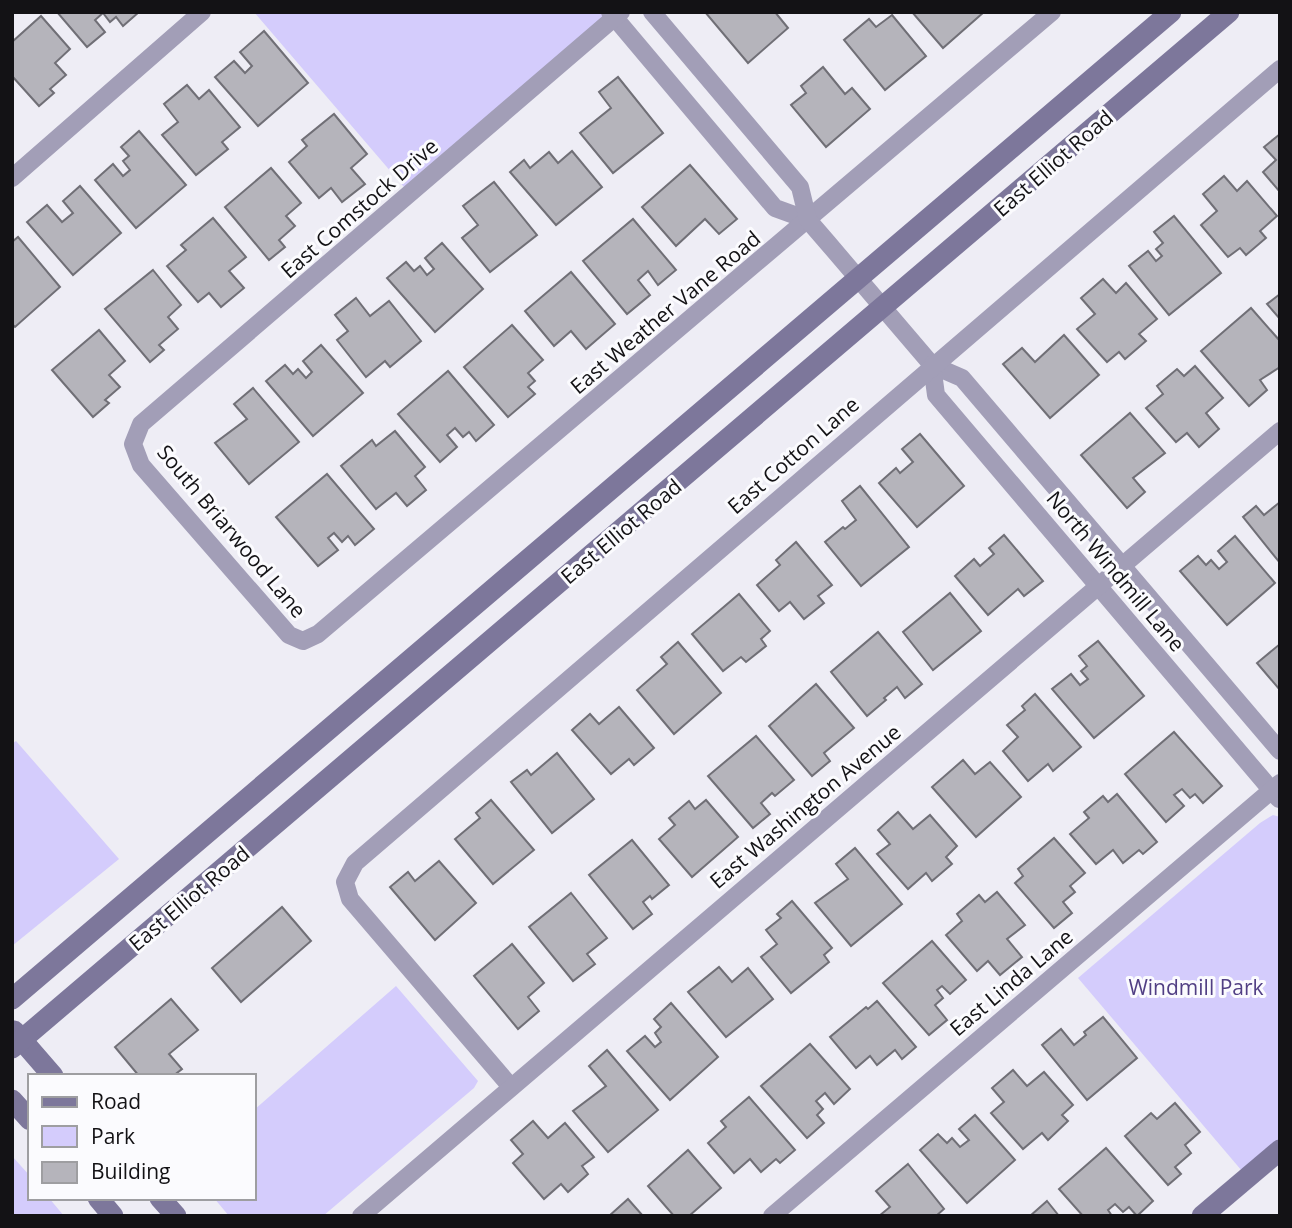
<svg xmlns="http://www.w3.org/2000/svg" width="1292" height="1228" font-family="'Open Sans',sans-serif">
  <rect width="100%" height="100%" fill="#eeedf5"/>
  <!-- green -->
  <g fill="#d4ccfc">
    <polygon points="254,12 621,12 410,194"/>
    <polygon points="16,741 119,859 12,946 12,744"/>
    <polygon points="1273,815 1280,817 1280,1138 1242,1171 1078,978 1260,823"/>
    <polygon points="396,986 478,1081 474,1088 323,1216 229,1216 214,1198 254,1198 254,1110"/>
    <polygon points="12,1156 30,1176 30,1198 49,1198 64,1216 12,1216"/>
  </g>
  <!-- building -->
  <g fill="#b5b4bb" stroke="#706f76" stroke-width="2">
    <polygon points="57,12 139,12 123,26 116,17 110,22 103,13 95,20 105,32 87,47"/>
    <polygon points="705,12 775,12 788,28 748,63"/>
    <polygon points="912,12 984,12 943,48"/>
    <polygon points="892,15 926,56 885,90 844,40 869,19 876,27"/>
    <polygon points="41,16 70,49 55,63 66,75 50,89 54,93 39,106 12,76 12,42"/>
    <polygon points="264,31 308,83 258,126 215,77 234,61 245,73 252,66 240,52"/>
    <polygon points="823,67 845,94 852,88 870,109 826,147 791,105 806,93 801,86"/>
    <polygon points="618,77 663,133 613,173 580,133 611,108 599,92"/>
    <polygon points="187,85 199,99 209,90 240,127 222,142 228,149 196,175 162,135 178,122 164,104"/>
    <polygon points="334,114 367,154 351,168 365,184 342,202 331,188 319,198 289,162 307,146 302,140"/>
    <polygon points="139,131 186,185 136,228 95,180 113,164 123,176 130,170 123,161 129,156 121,147"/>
    <polygon points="1280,134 1280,192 1263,172 1276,160 1264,147"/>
    <polygon points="572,151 602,187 556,225 510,172 524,160 530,168 549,152 558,163"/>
    <polygon points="690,165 737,219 719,234 705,219 676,246 642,207"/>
    <polygon points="271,168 301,203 286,216 295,226 279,240 285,247 269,260 225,207"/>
    <polygon points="1224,176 1237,191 1247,181 1277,216 1260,231 1266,238 1246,255 1240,248 1228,257 1201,225 1217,211 1203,194"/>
    <polygon points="494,182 537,235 490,272 462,238 478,225 463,206"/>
    <polygon points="80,186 121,233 73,275 27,222 47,205 62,222 73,213 63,201"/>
    <polygon points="1174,216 1221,273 1169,315 1129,266 1148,251 1156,261 1162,256 1156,249 1163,243 1154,232"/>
    <polygon points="213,218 246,257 229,271 244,288 221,307 209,293 198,302 167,266 186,250 181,245"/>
    <polygon points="633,219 676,270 658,285 648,271 638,280 650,295 627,314 583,261"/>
    <polygon points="18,237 60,287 15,327 12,324 12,242"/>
    <polygon points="442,243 483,289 435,332 387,278 406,262 414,271 420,266 427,275 434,269 425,258"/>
    <polygon points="153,270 181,305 168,317 178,329 159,345 164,350 150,362 105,309"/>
    <polygon points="571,272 615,324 586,349 571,331 554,346 525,311"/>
    <polygon points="1103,279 1116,293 1126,283 1157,319 1139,334 1146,341 1125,359 1119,352 1107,362 1077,329 1095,314 1081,298"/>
    <polygon points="1280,294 1280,319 1267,304"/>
    <polygon points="356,298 370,316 389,301 421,341 390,367 385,361 366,377 337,340 348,331 335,315"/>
    <polygon points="1251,308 1280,341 1280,367 1260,380 1267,390 1249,406 1201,351"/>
    <polygon points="512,325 543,360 528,373 535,381 528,387 535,394 508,417 464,367"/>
    <polygon points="99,330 125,361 109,375 120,387 105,400 109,403 93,417 52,370"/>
    <polygon points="1064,335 1099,375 1050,418 1003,364 1022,348 1035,362"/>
    <polygon points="321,345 363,393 313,436 266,381 285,365 293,374 298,369 306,378 312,372 303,361"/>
    <polygon points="1195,366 1223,398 1206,413 1219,429 1199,447 1187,433 1176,442 1146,408 1163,394 1157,386 1177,369 1184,376"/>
    <polygon points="448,371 494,425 476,441 469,432 463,437 455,428 447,435 457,447 440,462 398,414"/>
    <polygon points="253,388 299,442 249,484 215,443 247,419 234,404"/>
    <polygon points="1130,413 1165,453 1133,478 1145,492 1127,508 1081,455"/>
    <polygon points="395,431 425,467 415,476 426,490 407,506 396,493 376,509 341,466 372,440 376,446"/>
    <polygon points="920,434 964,486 917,527 879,483 896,468 900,473 913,462 902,449"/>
    <polygon points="327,474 374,529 355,545 348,536 342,542 334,533 328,538 338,550 318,566 276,517"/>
    <polygon points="860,486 909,547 861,586 825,542 843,527 845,529 856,520 842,501"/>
    <polygon points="1280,502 1280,563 1243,517 1256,506 1264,515"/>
    <polygon points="1004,535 1043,581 1024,596 1018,589 988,615 955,576 974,559 980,566 994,554 989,548"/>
    <polygon points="1235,536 1275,583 1227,625 1180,571 1198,556 1206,565 1211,560 1219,569 1227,562 1218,551"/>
    <polygon points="796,542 832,585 818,596 824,603 804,619 790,602 779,611 757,585 780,565 776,560"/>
    <polygon points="950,593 981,631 933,670 903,632"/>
    <polygon points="739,594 770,631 761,639 766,646 746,662 741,657 723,671 692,634"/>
    <polygon points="878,632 922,684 905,698 897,687 884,698 886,700 867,716 831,672"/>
    <polygon points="1098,641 1144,696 1094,738 1052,689 1071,674 1080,685 1088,679 1081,671 1087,666 1079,656"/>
    <polygon points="678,642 721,693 674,734 637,690 667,664 661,657"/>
    <polygon points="1280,644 1280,690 1257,663"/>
    <polygon points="816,684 854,728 824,753 830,761 812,776 769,726"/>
    <polygon points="1035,694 1081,747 1053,771 1048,764 1028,781 1003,751 1018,737 1007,725 1025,710 1022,706"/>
    <polygon points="619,707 654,748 634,765 629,759 611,774 572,730 590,714 599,724"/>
    <polygon points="1174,732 1222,786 1203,803 1195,794 1190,798 1182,789 1174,795 1184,806 1166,822 1125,774"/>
    <polygon points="756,736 794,780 775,796 772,793 761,803 770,814 753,828 708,776"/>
    <polygon points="557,753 594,799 552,833 511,782 527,770 531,775"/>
    <polygon points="963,760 975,774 990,762 1021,797 976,837 932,787"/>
    <polygon points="1117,794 1157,842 1143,854 1139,850 1123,863 1113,850 1096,864 1070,834 1089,818 1084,812 1103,796 1108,802"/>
    <polygon points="491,800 534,850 493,884 455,839 480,818 476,813"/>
    <polygon points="706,800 738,837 692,877 659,839 675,825 669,818 689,801 695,809"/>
    <polygon points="898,812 913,829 930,815 957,846 946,857 952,864 932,881 926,873 908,889 877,854 890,844 878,830"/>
    <polygon points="1054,838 1085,873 1070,886 1075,892 1063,902 1072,913 1054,928 1015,883 1023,876 1018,869"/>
    <polygon points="632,840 669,885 652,899 650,896 643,902 652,914 633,929 589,875"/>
    <polygon points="855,848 902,904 851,946 815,903 848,879 836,864"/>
    <polygon points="439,861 476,903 435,940 390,887 408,872 415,881"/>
    <polygon points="997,892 1025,925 1007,939 1022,957 1000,975 988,961 977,971 946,935 962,921 957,914 979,895 985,902"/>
    <polygon points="571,893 607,938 587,954 595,964 573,981 529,927"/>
    <polygon points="792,901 832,948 824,955 829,962 791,993 761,957 777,944 766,930 781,918 777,914"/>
    <polygon points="282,907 311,941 241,1002 212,968"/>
    <polygon points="932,941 966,980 950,994 942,986 937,990 943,998 935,1005 947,1020 929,1035 883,983"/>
    <polygon points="512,944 544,983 528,997 539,1011 518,1029 474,976"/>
    <polygon points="719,967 732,982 748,968 773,999 726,1037 688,992"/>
    <polygon points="171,999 198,1030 169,1054 182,1069 173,1076 139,1076 115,1047"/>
    <polygon points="877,1001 916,1047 902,1059 895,1050 877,1065 870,1056 856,1068 830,1037 866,1007 868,1009"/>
    <polygon points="671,1003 718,1057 670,1100 627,1051 645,1036 655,1047 661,1042 655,1033 661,1027 654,1019"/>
    <polygon points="1103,1017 1137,1058 1087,1100 1042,1045 1061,1029 1074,1045 1086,1035 1084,1032"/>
    <polygon points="810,1044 850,1089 834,1104 825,1093 816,1101 823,1109 817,1115 824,1123 807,1138 761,1086"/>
    <polygon points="607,1050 658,1110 608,1152 573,1111 606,1086 589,1066"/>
    <polygon points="1013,1070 1027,1086 1044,1072 1073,1105 1062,1115 1068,1121 1048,1140 1042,1133 1023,1149 991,1113 1004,1102 992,1088"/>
    <polygon points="749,1097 795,1150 780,1163 776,1159 761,1172 750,1159 734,1173 708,1143 726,1127 721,1121"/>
    <polygon points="1175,1103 1200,1132 1185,1145 1191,1153 1175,1167 1181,1174 1168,1185 1125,1136 1151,1113 1157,1119"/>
    <polygon points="975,1115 1015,1160 967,1203 920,1150 938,1134 947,1143 952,1138 960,1147 969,1140 959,1129"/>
    <polygon points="533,1121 548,1138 565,1123 594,1157 582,1166 588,1174 568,1192 561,1184 544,1199 513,1163 523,1154 511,1140"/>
    <polygon points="1106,1148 1153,1201 1137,1216 1129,1207 1123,1212 1115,1204 1108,1210 1112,1216 1083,1216 1059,1189"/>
    <polygon points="688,1150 721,1188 689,1216 674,1216 648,1186"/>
    <polygon points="908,1164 944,1209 936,1216 879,1216 890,1207 876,1191"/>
    <polygon points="628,1199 643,1216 609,1216"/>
    <polygon points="1047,1201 1059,1216 1030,1216"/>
  </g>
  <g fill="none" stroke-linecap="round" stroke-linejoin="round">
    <!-- street -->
    <g stroke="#a29eb7" stroke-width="18">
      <polyline points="610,12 775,208 808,220"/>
      <polyline points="621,12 141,424 133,444 141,465 289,635 303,641 318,634 1052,12"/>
      <polyline points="652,12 800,187 808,220 827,242 932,365 962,378 1280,751"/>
      <polyline points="12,178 202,12"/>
      <polyline points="932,365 936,395 1279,799"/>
      <polyline points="511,1087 350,899 345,882 355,863 1280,69"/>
      <polyline points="361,1216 1280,431"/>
      <polyline points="772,1216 1280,783"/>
    </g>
    <!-- secondary -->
    <g stroke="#7d779b" stroke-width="21">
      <polyline points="12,999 1171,12"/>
      <polyline points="14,1031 53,1076"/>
      <polyline points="12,1048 1229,12"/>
      <polyline points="12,1100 30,1120"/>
      <polyline points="98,1198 113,1216"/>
      <polyline points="160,1198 176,1216"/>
      <polyline points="1202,1216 1280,1150"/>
    </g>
  </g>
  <g text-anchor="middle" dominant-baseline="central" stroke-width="6" stroke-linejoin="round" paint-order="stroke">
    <!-- street labels -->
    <g font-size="21" fill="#131215" stroke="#fbfbfe">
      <text transform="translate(1053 163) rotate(-41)">East Elliot Road</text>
      <text transform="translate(359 208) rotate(-41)">East Comstock Drive</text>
      <text transform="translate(665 312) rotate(-40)">East Weather Vane Road</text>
      <text transform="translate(793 455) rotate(-41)">East Cotton Lane</text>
      <text transform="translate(232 531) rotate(50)">South Briarwood Lane</text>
      <text transform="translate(621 531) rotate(-40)">East Elliot Road</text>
      <text transform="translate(1116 571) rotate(50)">North Windmill Lane</text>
      <text transform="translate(805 806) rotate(-40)">East Washington Avenue</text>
      <text transform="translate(189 898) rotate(-40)">East Elliot Road</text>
      <text transform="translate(1011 982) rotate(-40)">East Linda Lane</text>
    </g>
    <!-- park labels -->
    <g font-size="21" fill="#513f84" stroke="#fbfbfe">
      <text x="1196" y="987">Windmill Park</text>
    </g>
  </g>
  <!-- border -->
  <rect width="1292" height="1228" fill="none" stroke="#131215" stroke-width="28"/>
  <!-- legend -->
  <rect x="28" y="1074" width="228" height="126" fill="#fbfbfe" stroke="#9e9ea1" stroke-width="2"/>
  <rect x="42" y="1097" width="35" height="10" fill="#7d779b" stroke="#9e9ea1" stroke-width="2"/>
  <text x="91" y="1109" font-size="21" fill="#131215">Road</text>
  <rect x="42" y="1126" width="35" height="21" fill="#d4ccfc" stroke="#9e9ea1" stroke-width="2"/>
  <text x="91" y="1144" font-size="21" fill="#131215">Park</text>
  <rect x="42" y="1162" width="35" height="21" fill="#b5b4bb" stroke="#9e9ea1" stroke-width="2"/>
  <text x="91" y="1179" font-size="21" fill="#131215">Building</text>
</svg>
